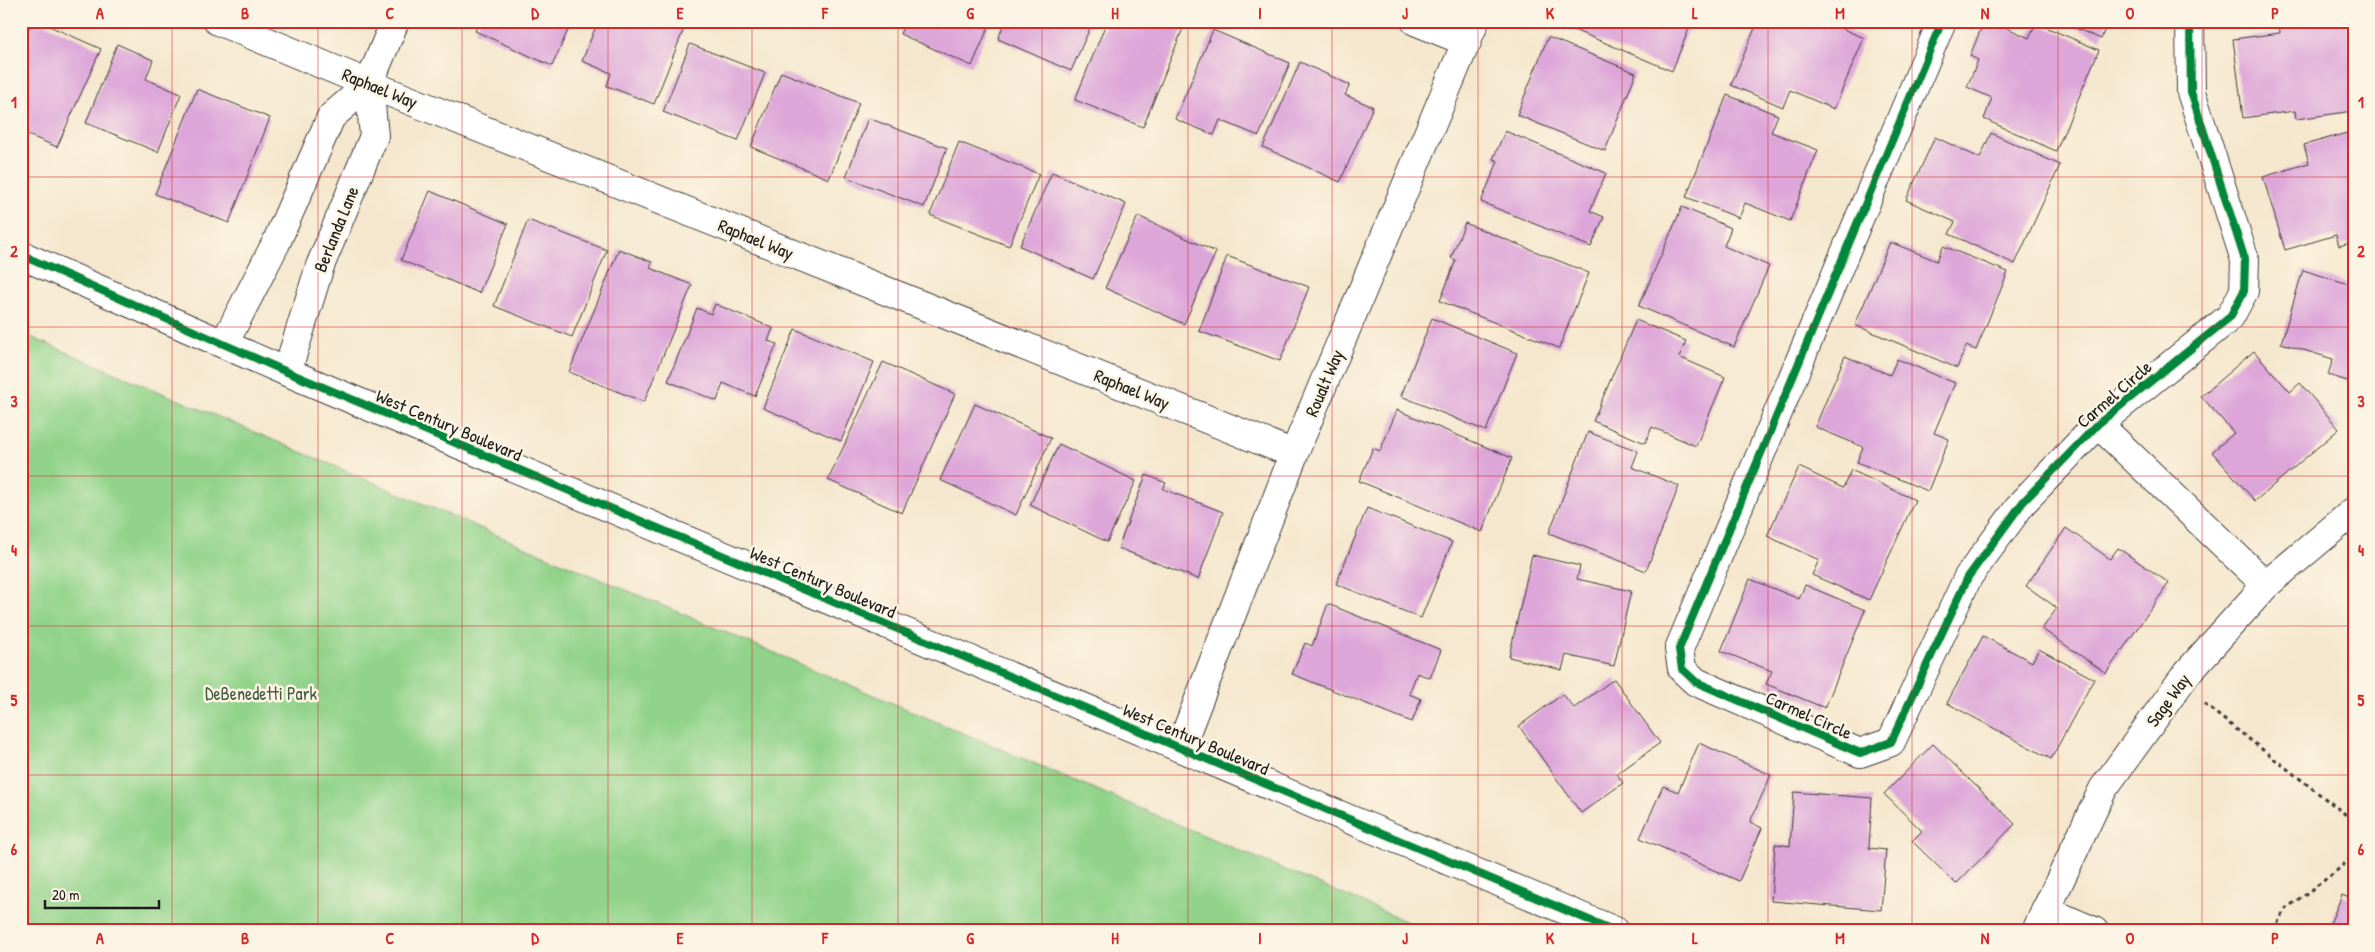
<svg xmlns="http://www.w3.org/2000/svg" width="2375" height="952" font-family="'Patrick Hand',sans-serif">
  <rect width="100%" height="100%" fill="#fcf5e5"/>
  <filter id="ink" filterUnits="userSpaceOnUse"><feTurbulence type="fractalNoise" baseFrequency=".02" numOctaves="2"/><feDisplacementMap in="SourceGraphic" scale="10" xChannelSelector="R" yChannelSelector="G"/><feConvolveMatrix kernelMatrix="1 2 1 2 8 2 1 2 1" color-interpolation-filters="sRGB"/></filter>
  <filter id="wash" filterUnits="userSpaceOnUse"><feTurbulence type="fractalNoise" baseFrequency=".0096" numOctaves="4" result="noise"/><feDisplacementMap in="SourceGraphic" scale="20" xChannelSelector="R" yChannelSelector="G"/><feGaussianBlur stdDeviation="1.12" result="paint"/><feColorMatrix in="noise" values="0 0 0 0 0 0 0 0 0 0 0 0 0 0 0 0 0 1.4 0 .05"/><feComposite in="paint" operator="in"/></filter>
  <g filter="url(#wash)">
    <rect width="100%" height="100%" fill="#f5e7cd"/>
    <!-- green -->
    <polygon fill="#91d38a" stroke="#567853" points="21,333 1429,931 21,931"/>
    <g id="blocks">
      <!-- building -->
      <g fill="#dda6d9">
        <polygon points="32,21 38,21 101,49 57,147 21,132 21,46"/>
        <polygon points="480,21 572,21 552,66 475,31"/>
        <polygon points="598,21 657,21 683,31 654,104 607,86 611,73 582,61"/>
        <polygon points="906,21 991,21 972,66 900,34"/>
        <polygon points="1005,21 1093,21 1071,71 998,39"/>
        <polygon points="1107,21 1186,21 1143,127 1075,100"/>
        <polygon points="1553,21 1692,21 1672,71"/>
        <polygon points="1758,21 1824,21 1864,38 1834,109 1790,90 1783,107 1731,85"/>
        <polygon points="1984,21 1992,21 2029,38 2036,23 2099,50 2056,151 1984,119 1992,98 1967,87 1978,60 1970,56"/>
        <polygon points="2059,21 2108,21 2101,39"/>
        <polygon points="2279,21 2347,21 2354,71 2354,111 2296,119 2295,111 2243,118 2233,39 2280,33"/>
        <polygon points="1213,30 1290,63 1259,136 1220,120 1214,135 1175,119"/>
        <polygon points="1548,37 1636,73 1605,151 1517,115"/>
        <polygon points="117,44 153,60 146,79 181,94 158,152 86,123"/>
        <polygon points="690,44 765,73 738,141 663,112"/>
        <polygon points="1300,62 1350,85 1345,95 1373,107 1340,182 1263,147"/>
        <polygon points="781,72 859,103 829,179 751,147"/>
        <polygon points="197,89 270,118 229,223 155,194"/>
        <polygon points="1727,95 1778,115 1771,132 1818,150 1790,221 1745,203 1739,218 1686,197"/>
        <polygon points="868,118 947,148 924,207 846,177"/>
        <polygon points="1505,131 1606,173 1590,211 1604,217 1591,247 1481,202 1498,161 1493,159"/>
        <polygon points="2354,131 2354,242 2339,246 2336,235 2285,250 2263,177 2309,163 2304,145"/>
        <polygon points="1991,133 2060,165 2015,264 1949,234 1955,222 1906,200 1935,137 1980,158"/>
        <polygon points="959,142 1039,174 1009,246 930,215"/>
        <polygon points="1052,172 1126,204 1093,279 1020,246"/>
        <polygon points="430,191 508,224 479,293 401,260"/>
        <polygon points="1682,207 1731,228 1724,246 1769,266 1734,347 1639,306"/>
        <polygon points="1138,216 1216,252 1184,324 1105,288"/>
        <polygon points="528,220 607,250 572,337 494,306"/>
        <polygon points="1465,223 1589,273 1559,348 1440,301 1456,260 1451,258"/>
        <polygon points="1890,242 1937,261 1943,246 2008,272 1976,350 1966,346 1957,368 1855,325"/>
        <polygon points="619,249 652,262 650,268 692,285 644,402 569,372"/>
        <polygon points="1227,256 1309,287 1280,361 1199,331"/>
        <polygon points="2303,270 2352,285 2354,281 2354,383 2328,375 2333,359 2281,343"/>
        <polygon points="715,304 773,328 768,341 777,344 755,396 723,383 717,401 668,381 697,308 711,314"/>
        <polygon points="1432,318 1517,353 1486,431 1401,396"/>
        <polygon points="1636,320 1686,341 1679,357 1725,377 1696,446 1652,427 1645,443 1593,421"/>
        <polygon points="795,329 874,362 841,441 763,408"/>
        <polygon points="2254,351 2290,392 2300,383 2339,429 2255,501 2212,452 2234,433 2201,396"/>
        <polygon points="1845,356 1890,375 1897,359 1955,383 1934,433 1949,439 1928,491 1857,462 1863,447 1815,427"/>
        <polygon points="883,362 955,394 902,513 828,480"/>
        <polygon points="975,404 1051,438 1016,515 940,480"/>
        <polygon points="1397,410 1512,458 1482,532 1359,481 1373,448 1380,451"/>
        <polygon points="1588,432 1638,451 1632,467 1679,486 1646,571 1549,533"/>
        <polygon points="1059,444 1136,481 1107,542 1030,505"/>
        <polygon points="1799,467 1843,488 1851,470 1915,500 1869,600 1812,575 1819,560 1767,536"/>
        <polygon points="1146,475 1166,483 1163,489 1223,512 1198,579 1118,548"/>
        <polygon points="1367,508 1452,542 1421,618 1336,584"/>
        <polygon points="2066,528 2110,559 2118,548 2169,583 2106,673 2042,629 2057,608 2026,586"/>
        <polygon points="1532,555 1580,566 1577,579 1631,591 1614,666 1566,655 1562,670 1509,657"/>
        <polygon points="1750,579 1799,599 1805,585 1865,610 1825,708 1766,684 1772,671 1721,651"/>
        <polygon points="1328,604 1441,650 1430,678 1417,673 1409,694 1421,699 1412,722 1292,674 1305,643 1312,646"/>
        <polygon points="1983,636 2032,662 2039,649 2094,679 2051,759 1947,703"/>
        <polygon points="1614,679 1660,743 1617,774 1623,783 1581,813 1519,726 1563,694 1574,708"/>
        <polygon points="1699,743 1771,775 1750,822 1762,828 1739,881 1640,838 1663,786 1678,792"/>
        <polygon points="1933,744 2015,824 1956,884 1912,841 1922,831 1884,794"/>
        <polygon points="1794,792 1872,798 1869,848 1886,850 1881,910 1771,901 1775,844 1790,846"/>
        <polygon points="2342,895 2354,900 2354,931 2327,931"/>
      </g>
    </g>
  </g>
  <g filter="url(#ink)">
    <use href="#blocks" fill-opacity="0" stroke="#3d3a37" stroke-width="1"/>
    <g fill="none" stroke-linecap="round" stroke-linejoin="round">
      <defs>
        <g id="minor">
          <polyline points="218,21 369,84 1294,454"/>
          <polyline points="1415,21 1467,42"/>
          <polyline points="1942,21 1679,649 1682,669 1696,682 1860,753 1891,742 1968,577 2023,502 2098,424 2230,317 2244,291 2245,260 2191,92 2190,21"/>
          <polyline points="21,255 287,372 1615,931"/>
          <polyline points="224,344 276,243 331,117 369,84 395,21"/>
          <polyline points="287,372 320,266 374,136 369,84"/>
          <polyline points="2098,424 2266,585"/>
          <polyline points="1180,748 1294,454 1475,21"/>
          <polyline points="2045,910 2094,931"/>
          <polyline points="2036,931 2103,789 2187,673 2266,585 2354,511"/>
        </g>
      </defs>
      <!-- minor casing -->
      <use href="#minor" stroke="#3d3a37" stroke-width="30"/>
      <!-- path -->
      <g stroke="#3d3a37" stroke-width="3" stroke-dasharray="4 4" stroke-linecap="butt">
        <polyline points="2204,704 2354,821"/>
        <polyline points="2274,931 2284,910 2334,873 2354,855"/>
      </g>
      <!-- minor -->
      <use href="#minor" stroke="#fff" stroke-width="28"/>
      <defs>
        <g id="cycleway">
          <polyline points="1942,21 1679,649 1682,669 1696,682 1860,753 1891,742 1968,577 2023,502 2098,424 2230,317 2244,291 2245,260 2191,92 2190,21"/>
          <polyline points="21,255 287,372 1615,931"/>
        </g>
      </defs>
      <!-- cycleway casing -->
      <use href="#cycleway" stroke="#fcf5e5" stroke-width="11"/>
      <!-- cycleway -->
      <use href="#cycleway" stroke="#00873e" stroke-width="8"/>
    </g>
  </g>
  <!-- grid -->
  <path fill="none" stroke="#d62828" stroke-width="1" stroke-opacity="0.55" d="M172 21V931M318 21V931M462 21V931M608 21V931M752 21V931M898 21V931M1042 21V931M1188 21V931M1332 21V931M1478 21V931M1622 21V931M1768 21V931M1912 21V931M2058 21V931M2202 21V931M21 177H2354M21 327H2354M21 476H2354M21 626H2354M21 775H2354"/>
  <g text-anchor="middle" dominant-baseline="central" stroke-width="5" stroke-linejoin="round" paint-order="stroke">
    <!-- street labels -->
    <g font-size="18" fill="#1c1c1c" stroke="#fcf5e5">
      <text transform="translate(380 88) rotate(22)">Raphael Way</text>
      <text transform="translate(336 229) rotate(-68)">Berlanda Lane</text>
      <text transform="translate(756 239) rotate(22)">Raphael Way</text>
      <text transform="translate(1324 383) rotate(-67)">Roualt Way</text>
      <text transform="translate(1132 389) rotate(22)">Raphael Way</text>
      <text transform="translate(2114 394) rotate(-41)">Carmel Circle</text>
      <text transform="translate(449 425) rotate(23)">West Century Boulevard</text>
      <text transform="translate(823 582) rotate(23)">West Century Boulevard</text>
      <text transform="translate(2168 700) rotate(-54)">Sage Way</text>
      <text transform="translate(1809 715) rotate(24)">Carmel Circle</text>
      <text transform="translate(1196 739) rotate(23)">West Century Boulevard</text>
    </g>
    <!-- park labels -->
    <g font-size="18" fill="#455c42" stroke="#fcf5e5">
      <text x="261" y="693">DeBenedetti Park</text>
    </g>
  </g>
  <!-- margin -->
  <rect width="2375" height="952" fill="none" stroke="#fcf5e5" stroke-width="55"/>
  <!-- scale -->
  <path d="M45 900v8h114v-8" fill="none" stroke="#1c1c1c" stroke-width="2.5"/>
  <text x="52" y="900" font-size="15" fill="#1c1c1c" stroke="#fcf5e5" stroke-width="4" paint-order="stroke">20 m</text>
  <rect x="28" y="28" width="2320" height="896" fill="none" stroke="#d62828" stroke-width="2"/>
  <g font-size="16" text-anchor="middle" font-weight="bold" fill="#d62828">
    <text x="100" y="19">A</text>
    <text x="245" y="19">B</text>
    <text x="390" y="19">C</text>
    <text x="535" y="19">D</text>
    <text x="680" y="19">E</text>
    <text x="825" y="19">F</text>
    <text x="970" y="19">G</text>
    <text x="1115" y="19">H</text>
    <text x="1260" y="19">I</text>
    <text x="1405" y="19">J</text>
    <text x="1550" y="19">K</text>
    <text x="1695" y="19">L</text>
    <text x="1840" y="19">M</text>
    <text x="1985" y="19">N</text>
    <text x="2130" y="19">O</text>
    <text x="2275" y="19">P</text>
    <text x="14" y="108">1</text>
    <text x="2361" y="108">1</text>
    <text x="14" y="257">2</text>
    <text x="2361" y="257">2</text>
    <text x="14" y="407">3</text>
    <text x="2361" y="407">3</text>
    <text x="14" y="556">4</text>
    <text x="2361" y="556">4</text>
    <text x="14" y="706">5</text>
    <text x="2361" y="706">5</text>
    <text x="14" y="855">6</text>
    <text x="2361" y="855">6</text>
    <text x="100" y="944">A</text>
    <text x="245" y="944">B</text>
    <text x="390" y="944">C</text>
    <text x="535" y="944">D</text>
    <text x="680" y="944">E</text>
    <text x="825" y="944">F</text>
    <text x="970" y="944">G</text>
    <text x="1115" y="944">H</text>
    <text x="1260" y="944">I</text>
    <text x="1405" y="944">J</text>
    <text x="1550" y="944">K</text>
    <text x="1695" y="944">L</text>
    <text x="1840" y="944">M</text>
    <text x="1985" y="944">N</text>
    <text x="2130" y="944">O</text>
    <text x="2275" y="944">P</text>
  </g>
</svg>
